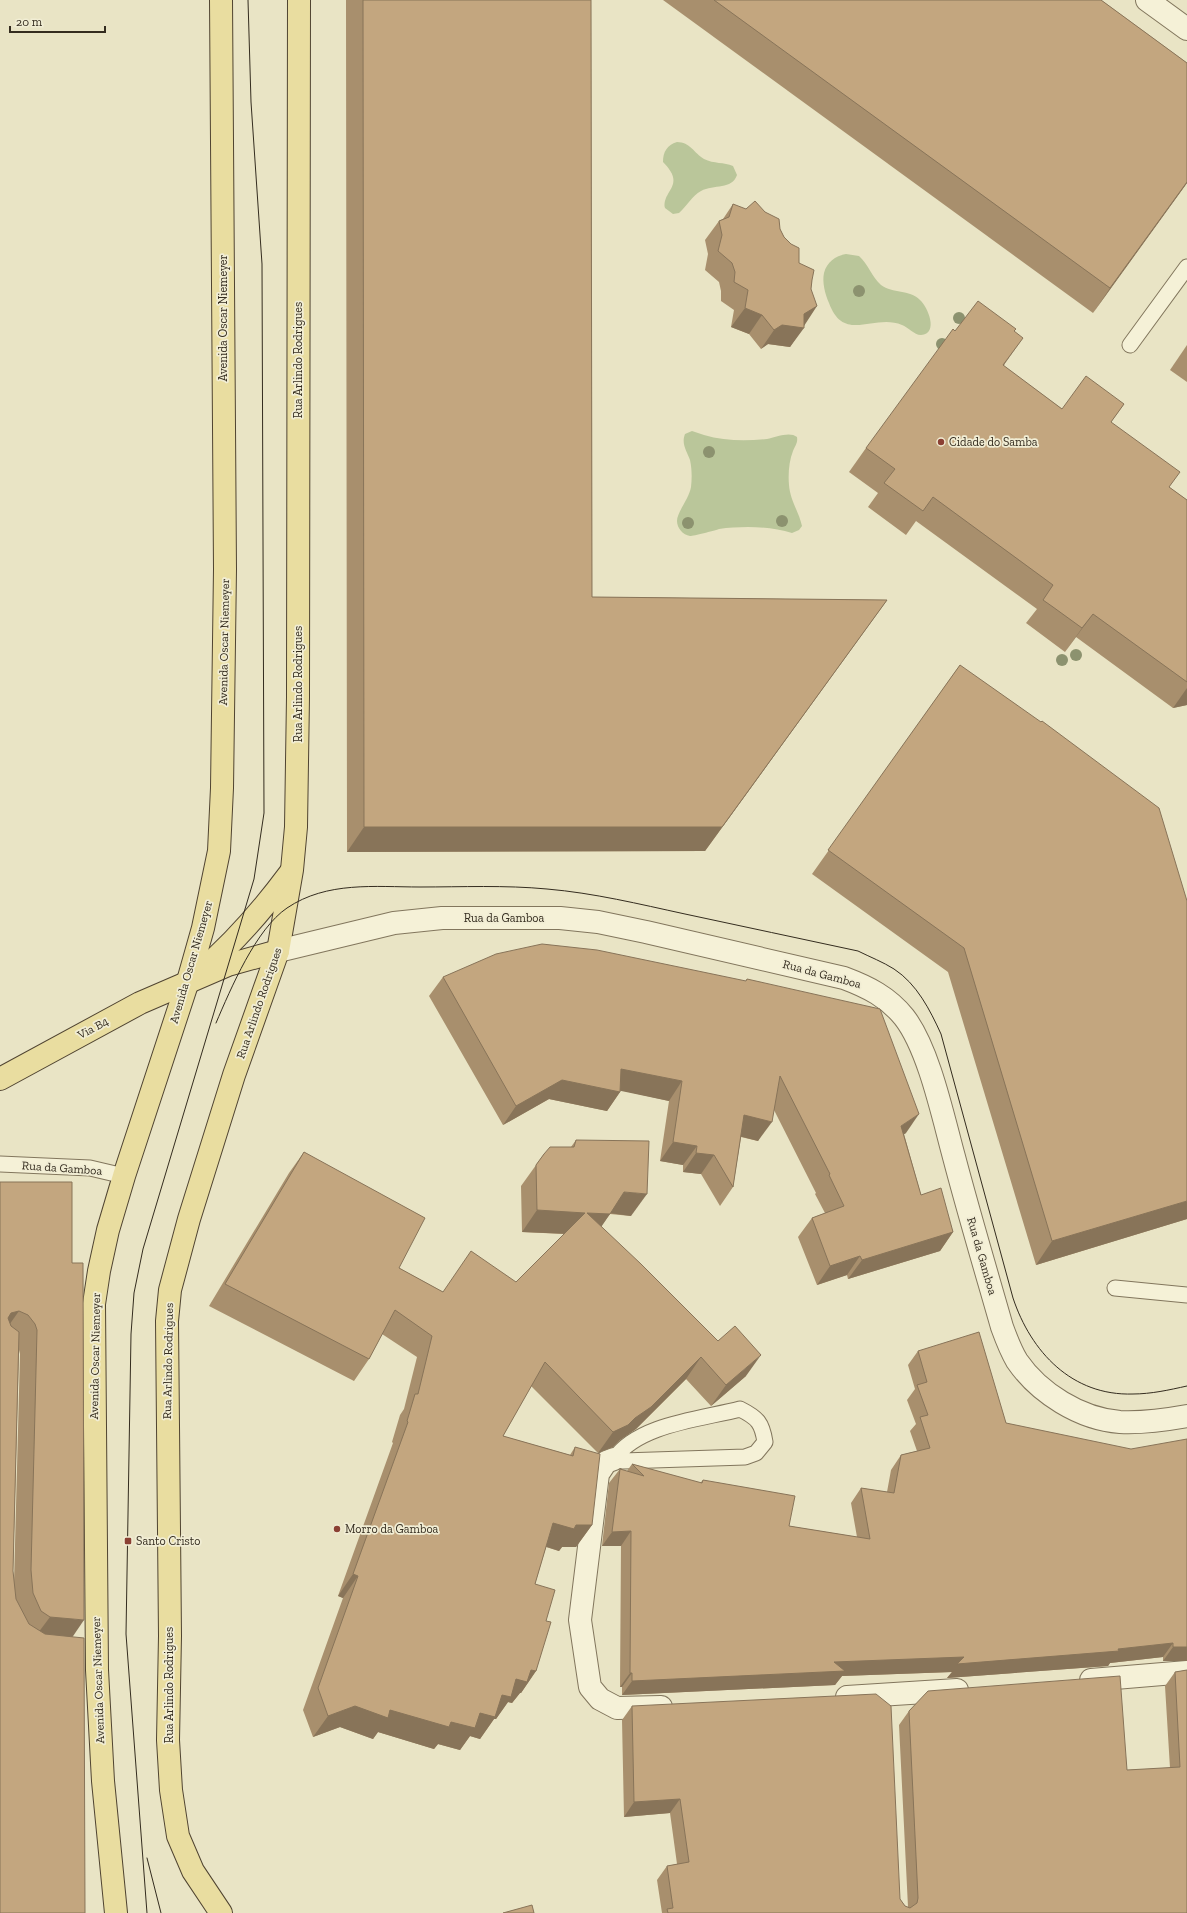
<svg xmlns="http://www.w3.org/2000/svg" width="1187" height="1913" font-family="'Zilla Slab',serif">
  <rect width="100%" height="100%" fill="#e9e4c5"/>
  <!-- green -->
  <g fill="#bac69a">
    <path d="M677 142C690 142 694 153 704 159 714 164 724 162 733 166L737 175C732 190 714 184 701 191 692 196 687 206 679 213L673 214 665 208C662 190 687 186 663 162 663 152 667 145 677 142Z"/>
    <path d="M846 254 859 256C868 264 872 277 881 285 893 294 909 289 920 300 928 307 939 334 921 335 914 335 908 327 902 325 874 313 844 344 829 303 825 294 822 282 824 273 827 262 835 256 846 254Z"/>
    <path d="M692 431C696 432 700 434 704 435 724 441 746 441 767 439 776 437 790 431 797 437 798 443 795 446 793 451 789 461 788 474 789 485 790 500 799 512 802 526L799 530 792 533C770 526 742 526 719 529 713 531 694 536 690 536 683 535 677 528 677 521 677 512 689 499 691 487 692 479 692 469 690 460 687 451 681 444 685 434Z"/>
  </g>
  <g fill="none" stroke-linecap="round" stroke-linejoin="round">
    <defs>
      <g id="service">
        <polyline points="1130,345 1187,267"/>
        <polyline points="0,1164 90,1168 124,1176"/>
        <polyline points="1115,1288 1187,1295"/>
        <path d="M740 1409C758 1418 762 1423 765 1442L756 1453 745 1457 623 1461 614 1459C638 1424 702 1419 740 1409Z"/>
      </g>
      <g id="minor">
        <polyline points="614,1459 606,1462 598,1474 580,1620 590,1687 600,1699 617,1708 661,1707"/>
        <polyline points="1091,1680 1187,1672"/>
        <polyline points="847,1697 957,1690"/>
      </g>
      <g id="tertiary">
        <polyline points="1147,0 1187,29"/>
        <path d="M278 951 394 923 442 918H560L598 922 646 932 844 978C868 987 888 997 904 1017 929 1049 943 1117 954 1157 969 1214 986 1271 1002 1327 1006 1338 1011 1351 1017 1361 1039 1393 1080 1419 1120 1422 1142 1423 1165 1420 1187 1416"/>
      </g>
      <g id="primary">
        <path d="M202 970C236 941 264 908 290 873"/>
        <polyline points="0,1079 140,1003 228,965 278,951"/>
        <polyline points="116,1913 103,1781 97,1670 94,1304 99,1271 108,1230 124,1176 188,981 203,928 219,851 222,788 225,569 221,0"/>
        <polyline points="221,1913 193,1871 178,1836 171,1790 168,1740 170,1636 167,1321 170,1290 189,1219 234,1075 278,951 292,870 296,827 298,697 299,0"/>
      </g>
    </defs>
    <!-- service casing -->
    <use href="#service" stroke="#82765d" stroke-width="17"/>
    <!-- minor casing -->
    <use href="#minor" stroke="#82765d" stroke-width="24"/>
    <!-- tertiary casing -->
    <use href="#tertiary" stroke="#82765d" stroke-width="24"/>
    <!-- primary casing -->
    <use href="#primary" stroke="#504431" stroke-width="24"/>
    <!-- service -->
    <use href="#service" stroke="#f5f1d7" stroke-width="15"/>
    <!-- minor -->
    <use href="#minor" stroke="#f5f1d7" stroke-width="22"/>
    <!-- tertiary -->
    <use href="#tertiary" stroke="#f5f1d7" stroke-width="22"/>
    <!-- primary -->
    <use href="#primary" stroke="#e9dda0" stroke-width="22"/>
    <!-- tram -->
    <g stroke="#342c1f" stroke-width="1">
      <path d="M216 1023C231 988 256 929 287 908 327 881 375 887 420 887 462 887 505 885 547 889 594 893 639 904 685 914 743 926 800 939 858 951 870 957 883 962 894 969 917 984 930 1010 941 1034L1013 1298C1031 1352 1072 1396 1133 1394 1151 1394 1169 1390 1187 1386"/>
      <polyline points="147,1858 161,1913"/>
      <polyline points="147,1913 126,1634 131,1334 134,1293 143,1249 254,879 264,813 262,264 251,102 248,0"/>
    </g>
  </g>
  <!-- trees -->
  <g fill="#8c926f">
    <circle cx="859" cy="291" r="6"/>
    <circle cx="959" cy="318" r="6"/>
    <circle cx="942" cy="344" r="6"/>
    <circle cx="709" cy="452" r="6"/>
    <circle cx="782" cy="521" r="6"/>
    <circle cx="688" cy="523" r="6"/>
    <circle cx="1076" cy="655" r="6"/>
    <circle cx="1062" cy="660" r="6"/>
  </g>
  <!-- wall -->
  <g fill="#a88f6d" fill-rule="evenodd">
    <polygon points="346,0 591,0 592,597 887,600 705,851 347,852"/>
    <polygon points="663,0 1101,0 1187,63 1187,183 1093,313"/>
    <polygon points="733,204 780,229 784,237 799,263 812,280 804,326 790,347 768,344 761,349 749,334 731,327 734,310 721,301 721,291 719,282 705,270 708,254 705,240 719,221 723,219"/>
    <polygon points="1014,331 1004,366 1062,409 1124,404 1111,422 1169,487 1187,500 1187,705 1173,708 1076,637 1065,652 1026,623 1037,609 916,521 906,535 868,507 878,493 849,472 866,448"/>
    <polygon points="1187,345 1187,382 1170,370"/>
    <polygon points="960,665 1187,1219 1036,1265 948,972 812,874"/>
    <polygon points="443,977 746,981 747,979 906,1133 904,1134 921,1195 953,1232 940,1251 848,1279 847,1275 817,1285 798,1237 812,1218 825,1213 815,1194 816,1193 774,1110 758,1141 741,1137 733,1187 720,1206 701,1174 683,1172 683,1165 660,1161 669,1101 620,1090 620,1092 607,1111 549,1099 503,1125 429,996"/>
    <polygon points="576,1140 631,1216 610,1214 601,1226 746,1376 711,1406 686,1379 636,1429 620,1440 613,1447 598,1453 531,1386 503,1436 570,1455 575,1447 592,1525 576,1547 562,1547 559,1551 546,1547 535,1584 546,1621 536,1671 521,1693 520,1693 512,1703 508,1702 496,1719 494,1719 480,1739 470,1736 460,1750 438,1744 434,1749 378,1732 373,1739 340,1727 313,1737 303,1710 343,1598 338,1596 393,1443 392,1442 400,1415 404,1409 417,1357 382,1334 369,1359 354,1381 209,1306 289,1173 304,1152 399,1268 443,1292 516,1282 564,1234 522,1232 521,1186 544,1154 571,1147"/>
    <path d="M0 1182H72V1637L0 1913ZM19 1350 20 1354 14 1583 13 1571Z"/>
    <polygon points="918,1351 1006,1423 1187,1661 1163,1661 1163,1657 1110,1663 1108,1666 947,1678 952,1672 842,1676 835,1685 622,1695 622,1687 620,1687 621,1546 602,1546 609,1483 620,1469 627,1471 632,1464 700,1483 703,1480 789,1526 857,1537 851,1503 861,1488 887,1492 891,1470 901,1455 917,1451 910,1431 916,1424 907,1400 915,1389 908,1365"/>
    <polygon points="1187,1670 1187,1913 662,1913 657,1880 667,1866 677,1864 670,1813 624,1817 622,1720 632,1706 900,1899 905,1906 908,1907 899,1725 909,1711 1127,1770 1170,1768 1165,1686 1175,1672"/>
  </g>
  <!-- shaded-wall -->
  <g fill="#887459">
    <polygon points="1187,182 1187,183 1093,313 1110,288"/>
    <polygon points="817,306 804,326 804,328 790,347 768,344 761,349 774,330 782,325"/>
    <polygon points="745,308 762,315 749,334 731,327"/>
    <polygon points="1023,338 1006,362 986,389 1003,365"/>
    <polygon points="887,600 705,851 347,852 364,827"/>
    <polygon points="1093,614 1076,637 1065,652 1082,628"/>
    <polygon points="1187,688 1187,705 1173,708"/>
    <polygon points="621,1069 682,1081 669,1101 607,1088"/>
    <polygon points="562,1080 620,1092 607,1111 549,1099 503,1125 516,1106"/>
    <polygon points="919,1114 906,1133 888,1145 901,1126"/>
    <polygon points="744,1115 772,1122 758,1141 731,1134"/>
    <polygon points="673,1142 697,1146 683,1165 660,1161"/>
    <polygon points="696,1153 714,1155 701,1174 683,1172"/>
    <polygon points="624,1192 647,1194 631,1216 609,1213"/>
    <polygon points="1187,1201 1187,1219 1036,1265 1052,1241"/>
    <polygon points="537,1210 585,1213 570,1234 522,1232"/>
    <polygon points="587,1213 610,1214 595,1236"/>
    <polygon points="953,1232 940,1251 848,1279 862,1260"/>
    <polygon points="860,1256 847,1275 817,1285 830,1266"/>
    <polygon points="19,1311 2,1335 0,1329 11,1313"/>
    <polygon points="761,1355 746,1376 711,1406 726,1385"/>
    <polygon points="701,1357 686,1379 636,1429 620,1440 613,1447 598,1453 613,1432 635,1418"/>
    <polygon points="553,1523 576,1525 592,1525 576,1547 562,1547 559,1551 538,1544"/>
    <polygon points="631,1531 621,1546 602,1546 612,1532"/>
    <polygon points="353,1574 358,1576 343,1598 338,1596"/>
    <polygon points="50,1617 84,1620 67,1645 32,1641"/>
    <polygon points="1173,1643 1163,1657 1110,1663 1108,1666 947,1678 952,1672 842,1676 835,1685 622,1695 632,1681 834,1662 1118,1649"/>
    <polygon points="1173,1647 1187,1647 1187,1661 1163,1661"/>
    <polygon points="531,1670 536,1671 521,1693 520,1693 512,1703 508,1702 496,1719 494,1719 480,1739 470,1736 460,1750 438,1744 434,1749 378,1732 373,1739 340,1727 313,1737 328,1716 355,1706 390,1710 451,1722 480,1713 502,1695 516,1679"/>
    <polygon points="630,1673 632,1673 622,1687 620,1687"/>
    <polygon points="680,1799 670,1813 624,1817 634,1802"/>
  </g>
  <!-- building -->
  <g fill="#c3a67f" stroke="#887459">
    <polygon points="363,0 591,0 592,597 887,600 722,827 364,827"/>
    <polygon points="714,0 1101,0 1187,63 1187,182 1110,288"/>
    <polygon points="755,201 765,212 779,219 780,229 784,237 791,244 799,248 799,263 814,270 812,280 811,289 817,306 804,314 804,328 782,325 774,330 762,315 745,308 748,290 734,282 735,272 732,263 718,251 722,235 719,221 729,217 733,204 746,209"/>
    <polygon points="978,301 1016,329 1014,331 1023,338 1003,365 1062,409 1086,376 1124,404 1111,422 1180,472 1169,487 1187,500 1187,682 1093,614 1082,628 1053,607 1043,600 1053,585 933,497 923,511 884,483 895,469 866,448 953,329 955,331"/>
    <polygon points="960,665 1041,722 1042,721 1159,808 1187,901 1187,1201 1052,1241 964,948 828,850"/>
    <polygon points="542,944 597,950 746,981 747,979 880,1009 919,1114 901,1126 921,1195 941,1188 953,1232 862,1260 860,1256 830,1266 812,1218 844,1206 829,1175 830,1174 780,1076 772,1122 744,1115 733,1187 714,1155 696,1153 697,1146 673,1142 682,1081 621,1069 620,1092 562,1080 516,1106 443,977 496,954"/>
    <polygon points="576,1140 649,1141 647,1194 624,1192 610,1214 587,1213 641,1264 718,1341 735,1326 761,1355 726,1385 701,1357 651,1407 635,1418 628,1425 613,1432 545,1362 503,1436 573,1456 575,1447 600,1454 592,1525 576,1525 574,1529 553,1523 535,1584 555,1590 546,1621 551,1622 536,1671 531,1670 527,1682 516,1679 511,1697 502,1695 495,1717 480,1713 475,1728 451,1722 449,1727 390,1710 388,1718 355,1706 328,1716 318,1688 358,1576 353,1574 408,1422 407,1421 415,1394 418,1394 432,1336 395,1310 369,1359 225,1284 304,1152 425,1218 399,1268 443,1292 471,1251 516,1282 585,1213 537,1210 536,1165 544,1154 550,1147 574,1147"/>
    <polygon points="0,1182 72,1182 72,1263 83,1263 84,1620 50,1617 41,1611 33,1593 31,1570 37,1330 35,1324 28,1315 19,1311 11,1313 8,1318 11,1326 19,1332 13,1571 16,1599 29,1624 45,1634 84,1638 85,1913 0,1913"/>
    <polygon points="979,1332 1006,1423 1131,1449 1187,1439 1187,1647 1173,1647 1173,1643 1118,1649 1119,1651 957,1664 964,1657 834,1662 845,1671 632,1681 632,1673 630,1673 631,1531 612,1532 620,1469 644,1476 632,1464 702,1483 703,1480 795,1496 789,1526 870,1539 861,1488 894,1493 901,1455 930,1448 920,1417 928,1415 917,1385 927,1382 918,1351"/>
    <polygon points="1187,1670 1187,1913 668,1913 667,1909 673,1908 667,1866 689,1862 680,1799 634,1802 632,1706 876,1694 891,1706 900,1899 905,1906 910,1908 917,1903 918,1898 909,1711 928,1691 1120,1676 1127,1770 1180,1767 1175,1672"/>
    <polygon points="532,1905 534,1913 503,1913"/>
  </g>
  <!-- markers -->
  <g fill="#8b4033" stroke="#f1edd4" stroke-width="1.5">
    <circle cx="941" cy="442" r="4"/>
    <circle cx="337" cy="1529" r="4"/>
    <rect x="124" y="1537" width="8" height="8" rx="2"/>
  </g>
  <g text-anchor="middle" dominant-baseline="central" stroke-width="3.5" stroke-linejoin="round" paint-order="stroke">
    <!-- street labels -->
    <g font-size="12" fill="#342c1f" stroke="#f1edd4">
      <text transform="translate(223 318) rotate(-90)">Avenida Oscar Niemeyer</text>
      <text transform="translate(298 360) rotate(-90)">Rua Arlindo Rodrigues</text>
      <text transform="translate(224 642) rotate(-89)">Avenida Oscar Niemeyer</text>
      <text transform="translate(298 684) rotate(-90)">Rua Arlindo Rodrigues</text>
      <text x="504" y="918">Rua da Gamboa</text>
      <text transform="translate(191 962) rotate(-74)">Avenida Oscar Niemeyer</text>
      <text transform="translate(822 974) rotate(15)">Rua da Gamboa</text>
      <text transform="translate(259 1003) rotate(-71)">Rua Arlindo Rodrigues</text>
      <text transform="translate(93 1028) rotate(-28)">Via B4</text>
      <text transform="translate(62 1168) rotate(4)">Rua da Gamboa</text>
      <text transform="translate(982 1256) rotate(74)">Rua da Gamboa</text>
      <text transform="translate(95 1356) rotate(-89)">Avenida Oscar Niemeyer</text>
      <text transform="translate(168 1361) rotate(-89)">Rua Arlindo Rodrigues</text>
      <text transform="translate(98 1680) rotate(-92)">Avenida Oscar Niemeyer</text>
      <text transform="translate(169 1685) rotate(-90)">Rua Arlindo Rodrigues</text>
    </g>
    <!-- poi labels -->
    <g font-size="12" fill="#342c1f" stroke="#f1edd4" text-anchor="start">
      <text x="949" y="442">Cidade do Samba</text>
      <text x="345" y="1529">Morro da Gamboa</text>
      <text x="136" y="1541">Santo Cristo</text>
    </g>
  </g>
  <!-- scale -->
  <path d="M10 26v6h95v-6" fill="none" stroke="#342c1f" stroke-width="2"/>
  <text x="16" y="26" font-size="12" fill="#342c1f" stroke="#f1edd4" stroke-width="3" paint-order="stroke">20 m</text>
</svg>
